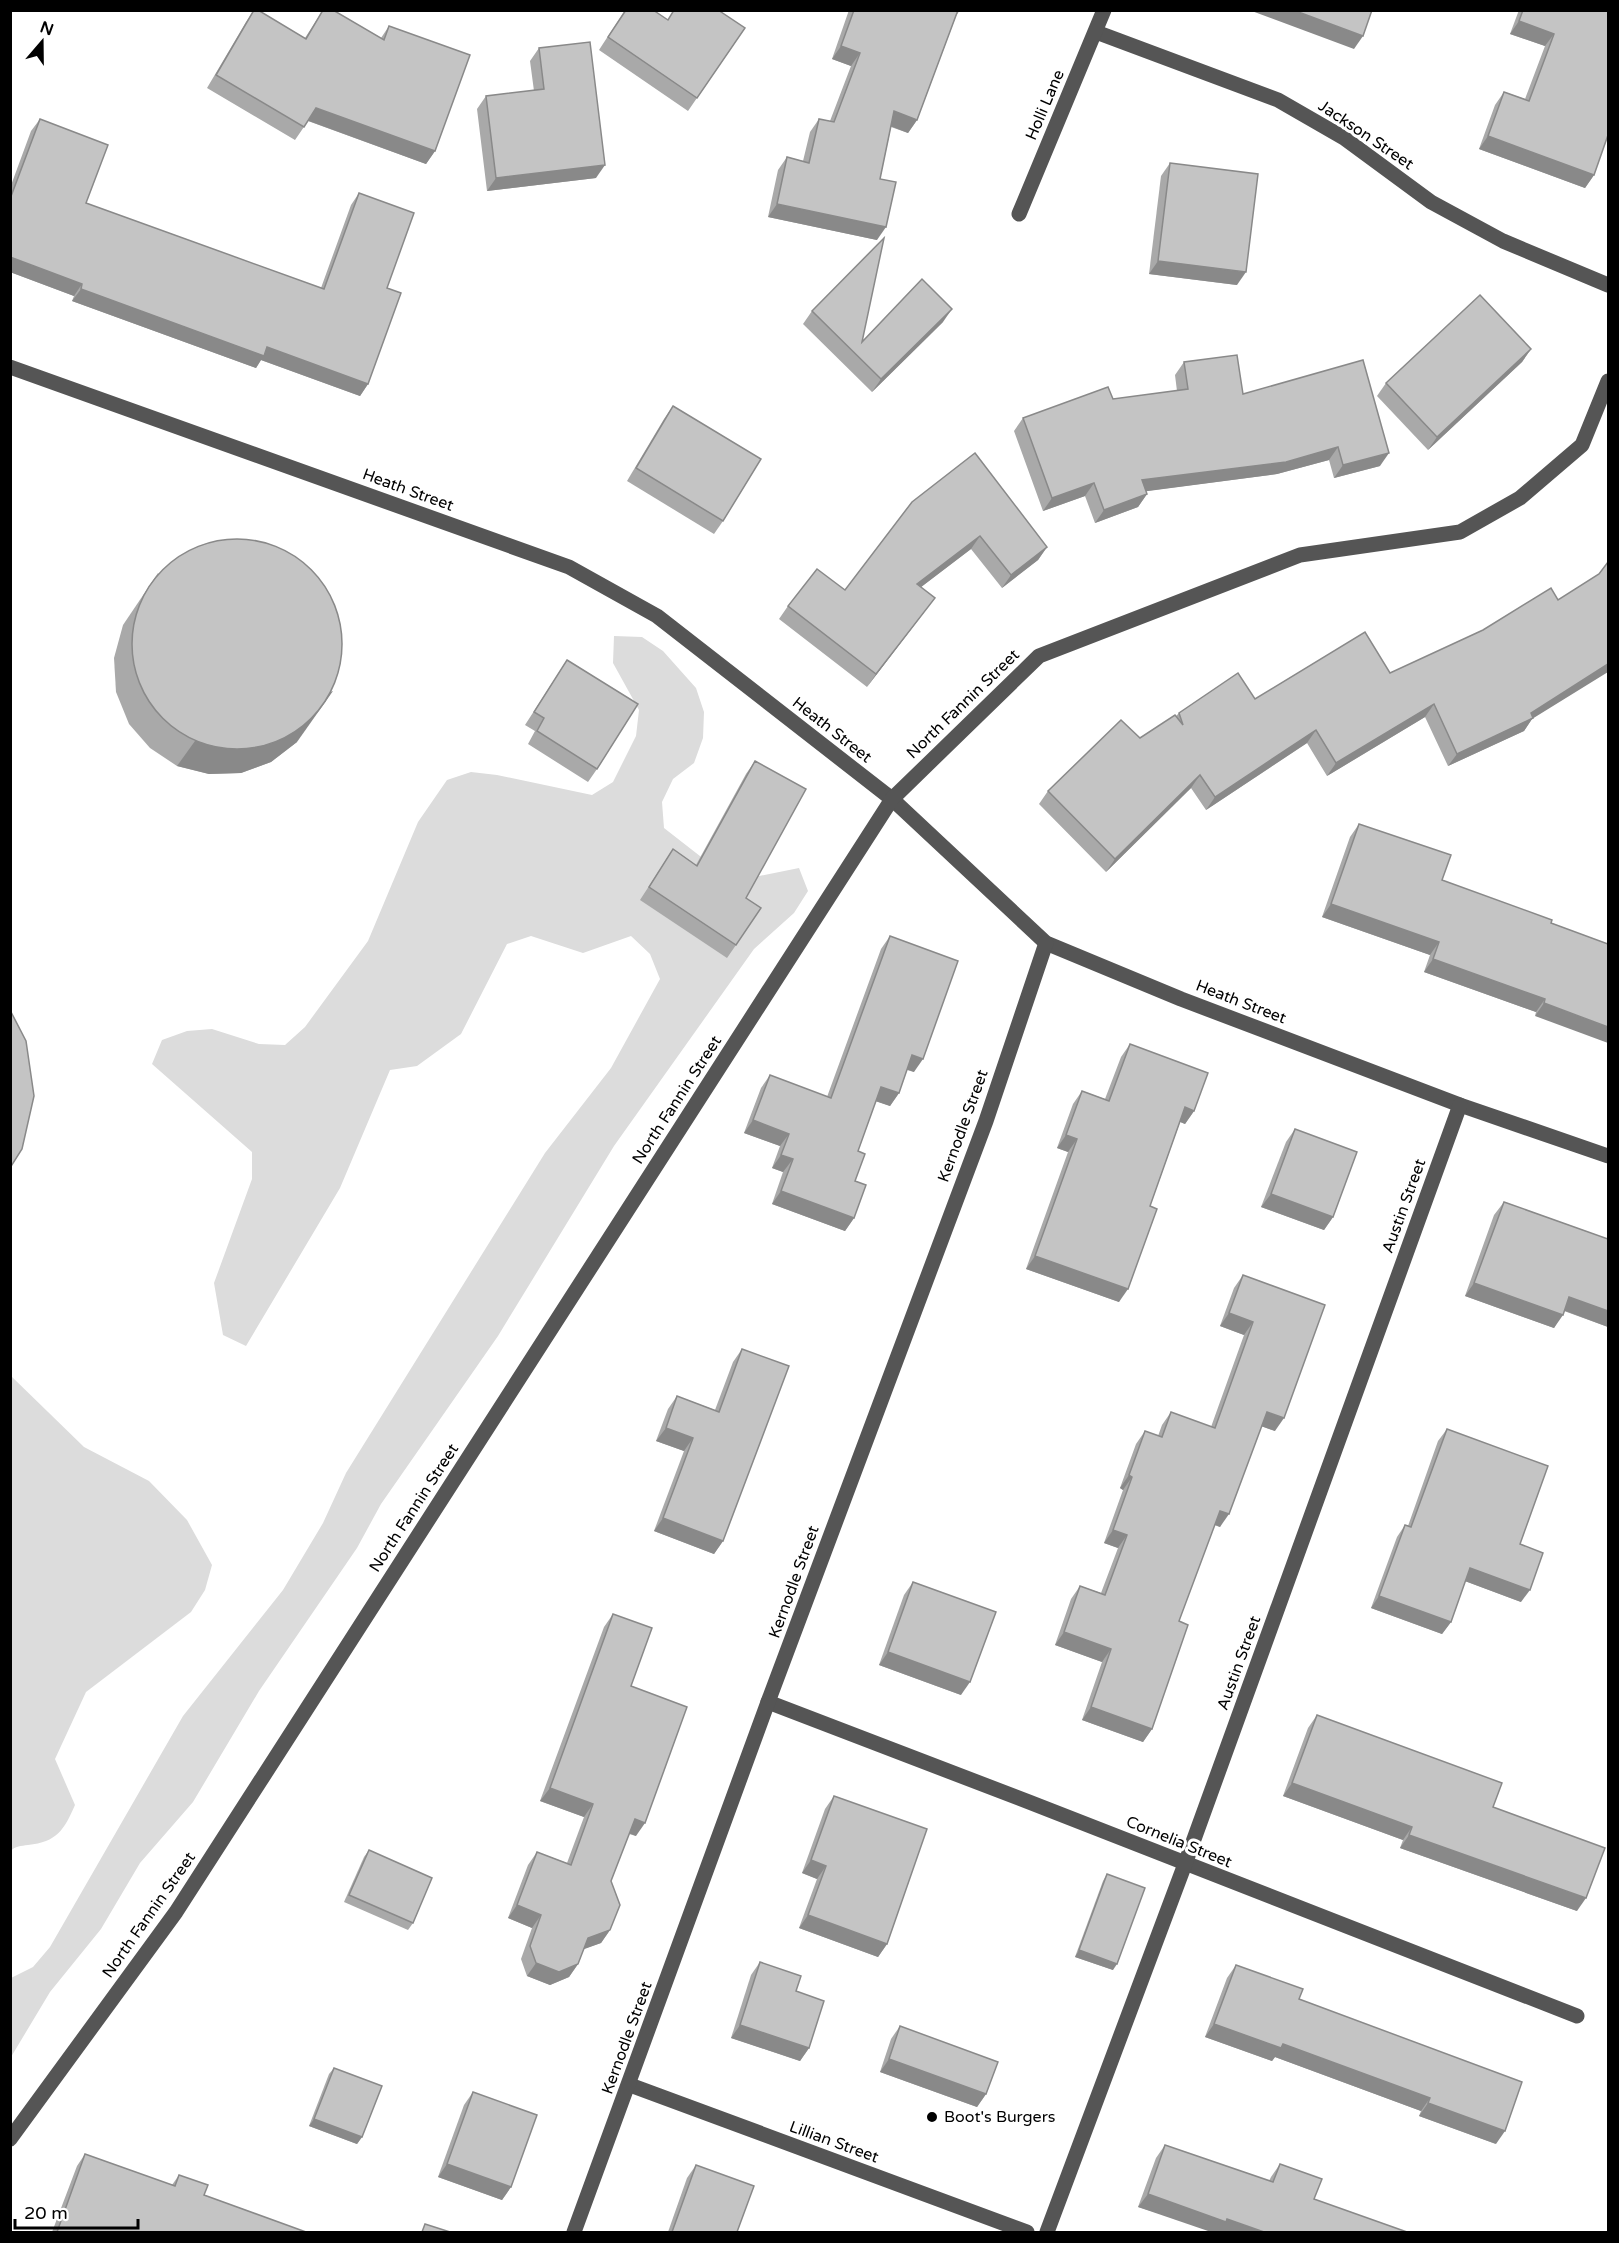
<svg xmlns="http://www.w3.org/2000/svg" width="1619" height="2243" font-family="'Varela Round',sans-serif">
  <rect width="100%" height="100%" fill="#fff"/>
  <!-- green -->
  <g fill="#dcdcdc">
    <polygon points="614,636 642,637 663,651 696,688 704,712 703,738 694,763 673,779 662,802 664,828 723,874 749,878 799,868 808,891 794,913 754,949 614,1146 498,1336 381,1504 357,1548 259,1691 193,1802 140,1863 101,1929 50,1992 11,2057 11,1978 33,1967 50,1947 183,1716 283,1590 323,1523 346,1473 545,1153 611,1068 660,979 650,954 631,936 583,953 531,936 507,944 461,1034 417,1066 390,1070 340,1188 246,1346 223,1335 214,1283 252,1179 252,1152 152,1064 162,1040 187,1031 212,1029 259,1044 285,1045 305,1027 368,941 418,822 447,780 471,772 497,775 592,795 613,782 636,736 639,710 613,663"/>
    <path d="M11 1376 84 1447 149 1481 187 1520 212 1565 205 1590 191 1612 86 1692 55 1759 75 1805C64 1830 57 1842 28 1845 21 1846 15 1846 11 1851Z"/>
  </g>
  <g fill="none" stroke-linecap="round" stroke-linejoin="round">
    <!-- minor -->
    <g stroke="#555" stroke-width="15">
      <polyline points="1096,32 1278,100 1344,138 1431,202 1503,241 1608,285"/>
      <polyline points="1019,214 1104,10"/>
      <polyline points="10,367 569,567 657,616 892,799 1046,943 1181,999 1460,1105 1608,1156"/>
      <polyline points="768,1702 1029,1802 1577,2016"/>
      <polyline points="630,2085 1027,2232"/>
      <polyline points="10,2139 176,1912 892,799 1039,656 1300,555 1460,532 1520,498 1582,445 1608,381"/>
      <polyline points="574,2232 768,1702 986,1121 1046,943"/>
      <polyline points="1047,2232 1185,1864 1460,1105"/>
    </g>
  </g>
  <!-- wall -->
  <g fill="#a9a9a9">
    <polygon points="254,10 305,38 323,10 381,38 389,26 435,151 426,164 308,121 295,140 207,88 246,22"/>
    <polygon points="625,10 667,20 745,28 688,111 599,50"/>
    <polygon points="849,10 960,10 956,16 917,120 908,133 891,127 880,179 877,240 768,217 778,170 787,157 803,161 810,132 819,119 830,121 851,66 832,59"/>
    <polygon points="1519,10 1608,10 1594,175 1585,188 1479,149 1495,105 1504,92 1525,99 1545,46 1510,34"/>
    <polygon points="539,48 596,178 487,191 477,109 486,96 534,91 530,61"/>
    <polygon points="40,119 86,203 321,288 351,205 359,193 387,288 368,384 360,396 261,360 256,368 72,301 74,296 10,272 10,188 31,131"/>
    <polygon points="1170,163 1237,285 1149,274 1161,176"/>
    <polygon points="812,311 862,342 943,322 872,392 803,324"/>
    <polygon points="1531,349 1522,362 1428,450 1377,396 1386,383"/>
    <polygon points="1184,362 1243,394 1380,466 1334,478 1329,460 1277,474 1146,491 1147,494 1138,507 1095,523 1085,496 1043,511 1014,431 1023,418 1113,399 1177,391 1175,375"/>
    <polygon points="673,406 723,521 714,534 627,481 664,419"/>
    <polygon points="912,502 1047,547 1038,560 1002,588 971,549 921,587 925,611 867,687 779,619 788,606 845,590"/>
    <polygon points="158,573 297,742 271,762 241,773 209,774 177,766 150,748 129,724 116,692 114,658 123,625"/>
    <polygon points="567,660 597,769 588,782 528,744 535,731 525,725"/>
    <polygon points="1390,673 1532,719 1524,731 1448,766 1425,717 1327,776 1307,743 1206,810 1191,788 1106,872 1039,804 1048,791 1140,738 1176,716 1179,713"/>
    <polygon points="755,761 746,898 736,945 727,958 640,900 673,849 696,865 746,774"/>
    <polygon points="1359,824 1442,880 1551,923 1608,944 1535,1016 1536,1012 1424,972 1430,955 1322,917 1350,837"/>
    <polygon points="890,936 914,1072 907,1070 899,1093 890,1106 876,1101 858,1151 855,1181 854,1218 845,1231 772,1204 783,1172 772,1168 780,1146 744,1133 761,1088 770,1075 827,1097 881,949"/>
    <polygon points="1130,1044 1194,1111 1185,1124 1180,1122 1150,1206 1119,1302 1026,1269 1068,1152 1057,1148 1073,1104 1082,1091 1105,1099 1121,1057"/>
    <polygon points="1295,1129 1333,1217 1324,1230 1261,1207 1286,1142"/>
    <polygon points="1504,1202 1608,1239 1608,1327 1564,1311 1554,1328 1465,1296 1494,1215"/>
    <polygon points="1243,1275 1275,1431 1261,1426 1220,1527 1214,1525 1179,1621 1152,1729 1143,1742 1082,1720 1102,1662 1055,1645 1071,1599 1080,1586 1101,1593 1118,1548 1104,1543 1123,1490 1120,1488 1136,1444 1145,1431 1158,1436 1162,1425 1171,1412 1211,1427 1244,1335 1220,1326 1234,1288"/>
    <polygon points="742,1349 723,1541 714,1554 654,1531 684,1451 656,1441 668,1409 677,1396 715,1410 733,1362"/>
    <polygon points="1447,1429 1520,1544 1521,1602 1465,1581 1451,1622 1442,1634 1371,1608 1397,1537 1405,1525 1408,1526 1438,1441"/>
    <polygon points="913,1582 961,1695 879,1665 904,1595"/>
    <polygon points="613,1614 631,1686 636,1836 629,1834 611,1881 610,1930 601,1943 583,1949 578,1964 569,1977 550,1985 527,1976 521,1959 532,1928 508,1918 528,1865 537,1852 567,1863 584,1817 540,1801 604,1627"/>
    <polygon points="1317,1715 1493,1807 1577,1911 1400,1848 1403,1840 1283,1796 1308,1728"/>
    <polygon points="834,1796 887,1944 878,1957 799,1928 817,1879 802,1873 825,1809"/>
    <polygon points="369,1850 413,1923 408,1930 344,1902 364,1857"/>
    <polygon points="1107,1874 1113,1970 1075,1957 1103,1881"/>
    <polygon points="760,1962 796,1991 809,2048 800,2061 731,2038 751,1975"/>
    <polygon points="1236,1965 1299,1999 1496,2144 1419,2116 1421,2111 1275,2057 1272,2061 1205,2037 1227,1978"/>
    <polygon points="900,2026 986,2094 977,2107 880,2072 891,2039"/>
    <polygon points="334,2068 362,2137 357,2144 309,2126 329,2074"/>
    <polygon points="473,2092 511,2187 502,2200 438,2177 464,2105"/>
    <polygon points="1165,2145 1269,2181 1271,2177 1280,2164 1322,2179 1219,2232 1138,2207 1156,2158"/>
    <polygon points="85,2154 172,2185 179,2175 204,2195 306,2232 52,2232 77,2166"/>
    <polygon points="696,2165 737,2232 668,2232 687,2178"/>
  </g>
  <!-- shaded-wall -->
  <g fill="#898989">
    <polygon points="1249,10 1293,10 1363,36 1354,49"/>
    <polygon points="1519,21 1554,34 1545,46 1510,34"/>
    <polygon points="841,46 860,53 851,66 832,59"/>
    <polygon points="316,108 435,151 426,164 306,120"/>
    <polygon points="894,111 917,120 908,133 885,124"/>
    <polygon points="1488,136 1594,175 1585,188 1479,149"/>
    <polygon points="605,165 596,178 487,191 496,178"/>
    <polygon points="777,204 886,227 877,240 768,217"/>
    <polygon points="10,257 82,284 74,296 10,272"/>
    <polygon points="1158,261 1246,272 1237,285 1149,274"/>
    <polygon points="81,289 267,347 368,384 360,396 261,360 256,368 72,301"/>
    <polygon points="952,309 943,322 872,392 881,379"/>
    <polygon points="1531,349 1522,362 1428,450 1437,437"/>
    <polygon points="1338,447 1329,460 1277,474 1133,493 1142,480"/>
    <polygon points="1389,453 1380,466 1334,478 1343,465"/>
    <polygon points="1094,483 1085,496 1043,511 1052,498"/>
    <polygon points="1147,494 1138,507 1095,523 1104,510"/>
    <polygon points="980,536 971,549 908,597 917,584"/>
    <polygon points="1047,547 1038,560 1002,588 1011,575"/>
    <polygon points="935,598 925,611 867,687 876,674"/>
    <polygon points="1608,664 1608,672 1532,719 1524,731 1448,766 1457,754 1531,713"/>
    <polygon points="333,691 297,742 271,762 241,773 209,774 177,766 195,741"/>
    <polygon points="1434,704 1425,717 1327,776 1336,763"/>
    <polygon points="1316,730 1307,743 1206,810 1215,797"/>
    <polygon points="1200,775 1191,788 1106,872 1115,859"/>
    <polygon points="1331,904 1439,942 1430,955 1322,917"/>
    <polygon points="1433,959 1545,999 1536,1012 1424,972"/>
    <polygon points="1544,1003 1608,1027 1608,1043 1535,1016"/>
    <polygon points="912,1055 923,1059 914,1072 903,1068"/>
    <polygon points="881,1087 899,1093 890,1106 872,1100"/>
    <polygon points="1185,1107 1194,1111 1185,1124 1176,1120"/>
    <polygon points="753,1120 789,1134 780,1146 744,1133"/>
    <polygon points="1066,1135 1077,1139 1068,1152 1057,1148"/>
    <polygon points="781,1155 793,1159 783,1172 772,1168"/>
    <polygon points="781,1191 854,1218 845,1231 772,1204"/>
    <polygon points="1271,1194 1333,1217 1324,1230 1261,1207"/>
    <polygon points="1035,1256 1128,1289 1119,1302 1026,1269"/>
    <polygon points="1474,1283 1563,1315 1554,1328 1465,1296"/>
    <polygon points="1569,1297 1608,1311 1608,1327 1560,1309"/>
    <polygon points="1229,1313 1253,1322 1244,1335 1220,1326"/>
    <polygon points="1267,1412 1284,1418 1275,1431 1258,1425"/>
    <polygon points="666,1428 693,1438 684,1451 656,1441"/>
    <polygon points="1129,1475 1132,1477 1123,1490 1120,1488"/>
    <polygon points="1220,1511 1229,1514 1220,1527 1211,1523"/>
    <polygon points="663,1518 723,1541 714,1554 654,1531"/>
    <polygon points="1113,1530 1127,1535 1118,1548 1104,1543"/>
    <polygon points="1470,1568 1530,1590 1521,1602 1462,1580"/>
    <polygon points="1379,1596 1451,1622 1442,1634 1371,1608"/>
    <polygon points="1064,1632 1111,1649 1102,1662 1055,1645"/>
    <polygon points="888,1652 970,1682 961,1695 879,1665"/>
    <polygon points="1091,1707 1152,1729 1143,1742 1082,1720"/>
    <polygon points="1292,1783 1412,1827 1403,1840 1283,1796"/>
    <polygon points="550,1788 593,1804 584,1817 540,1801"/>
    <polygon points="635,1819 645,1823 636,1836 626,1832"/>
    <polygon points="1409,1835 1586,1898 1577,1911 1400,1848"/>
    <polygon points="811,1860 826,1866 817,1879 802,1873"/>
    <polygon points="517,1905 541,1915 532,1928 508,1918"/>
    <polygon points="808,1915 887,1944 878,1957 799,1928"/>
    <polygon points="610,1930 601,1943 579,1951 588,1938"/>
    <polygon points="1079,1950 1117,1964 1113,1970 1075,1957"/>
    <polygon points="536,1963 578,1964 569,1977 550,1985 527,1976"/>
    <polygon points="1214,2024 1283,2044 1430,2098 1421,2111 1275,2057 1272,2061 1205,2037"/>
    <polygon points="740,2025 809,2048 800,2061 731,2038"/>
    <polygon points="889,2059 986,2094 977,2107 880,2072"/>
    <polygon points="1428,2103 1505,2131 1496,2144 1419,2116"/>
    <polygon points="314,2119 362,2137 357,2144 309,2126"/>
    <polygon points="447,2164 511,2187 502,2200 438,2177"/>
    <polygon points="1148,2194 1227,2219 1264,2232 1211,2232 1138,2207"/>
  </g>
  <!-- building -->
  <g fill="#c4c4c4" stroke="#898989" stroke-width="1.5">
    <polygon points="254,10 258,10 306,39 323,10 333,10 384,40 389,26 470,55 435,151 316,108 304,127 216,75"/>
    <polygon points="626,10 653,10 668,20 674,10 718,10 745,28 697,98 608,37"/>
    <polygon points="854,10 958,10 917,120 894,111 880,179 896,182 886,227 777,204 787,157 809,163 819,119 834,122 860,53 841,46"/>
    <polygon points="1293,10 1372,10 1363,36"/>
    <polygon points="1523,10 1608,10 1608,135 1594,175 1488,136 1504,92 1529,101 1554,34 1519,21"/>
    <polygon points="590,42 605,165 496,178 486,96 544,89 539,48"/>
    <polygon points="40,119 108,145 86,203 324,289 359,193 414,213 387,288 401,293 368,384 267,347 264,356 81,289 82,284 10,257 10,199"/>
    <polygon points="1170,163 1258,174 1246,272 1158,261"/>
    <polygon points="884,238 862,342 922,279 952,309 881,379 812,311"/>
    <polygon points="1480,295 1531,349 1437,437 1386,383"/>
    <polygon points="1237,355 1243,394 1363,360 1389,453 1343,465 1338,447 1286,462 1142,480 1147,494 1104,510 1094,483 1052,498 1023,418 1108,387 1113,399 1188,389 1184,362"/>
    <polygon points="673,406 761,459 723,521 636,468"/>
    <polygon points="975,453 1047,547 1011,575 980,536 917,584 935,598 876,674 788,606 817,569 845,590 912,502"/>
    <circle cx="237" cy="644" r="105"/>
    <polygon points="1608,562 1608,664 1531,713 1533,718 1457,754 1434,704 1336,763 1316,730 1215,797 1200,775 1115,859 1048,791 1121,720 1140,738 1175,715 1183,725 1179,713 1238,673 1255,699 1365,632 1390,673 1483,630 1551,588 1558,600 1599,574"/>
    <polygon points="567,660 638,704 597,769 537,731 544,718 534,712"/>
    <polygon points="755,761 806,789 746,898 761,908 736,945 649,887 673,849 697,866"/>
    <polygon points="1359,824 1451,855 1442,880 1552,920 1551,923 1608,944 1608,1027 1544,1003 1545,999 1433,959 1439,942 1331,904"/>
    <polygon points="890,936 958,961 923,1059 912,1055 899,1093 881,1087 858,1151 865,1154 855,1181 866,1185 854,1218 781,1191 793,1159 781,1155 789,1134 753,1120 770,1075 831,1098"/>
    <polygon points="10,1010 26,1041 34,1096 22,1149 10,1168"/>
    <polygon points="1130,1044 1208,1073 1194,1111 1185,1107 1150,1206 1157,1209 1128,1289 1035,1256 1077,1139 1066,1135 1082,1091 1109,1101"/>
    <polygon points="1295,1129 1357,1152 1333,1217 1271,1194"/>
    <polygon points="1504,1202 1608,1239 1608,1311 1569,1297 1563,1315 1474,1283"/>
    <polygon points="1243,1275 1325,1305 1284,1418 1267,1412 1229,1514 1220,1511 1179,1621 1188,1625 1152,1729 1091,1707 1111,1649 1064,1632 1080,1586 1105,1595 1127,1535 1113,1530 1132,1477 1129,1475 1145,1431 1162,1437 1171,1412 1215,1428 1253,1322 1229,1313"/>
    <polygon points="742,1349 789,1366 723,1541 663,1518 693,1438 666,1428 677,1396 719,1412"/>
    <polygon points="1447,1429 1548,1466 1520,1544 1543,1553 1530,1590 1470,1568 1451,1622 1379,1596 1405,1525 1411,1527"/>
    <polygon points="913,1582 996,1612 970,1682 888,1652"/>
    <polygon points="613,1614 652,1628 631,1686 687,1707 645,1823 635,1819 611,1881 620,1905 610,1930 588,1938 578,1964 559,1972 536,1963 530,1946 541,1915 517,1905 537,1852 571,1865 593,1804 550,1788"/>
    <polygon points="1317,1715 1502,1783 1493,1807 1605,1848 1586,1898 1409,1835 1412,1827 1292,1783"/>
    <polygon points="834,1796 927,1829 887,1944 808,1915 826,1866 811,1860"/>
    <polygon points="369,1850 432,1878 413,1923 349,1895"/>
    <polygon points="1107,1874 1145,1888 1117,1964 1079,1950"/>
    <polygon points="760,1962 801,1976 796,1991 824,2001 809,2048 740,2025"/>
    <polygon points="1236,1965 1303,1989 1299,1999 1522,2082 1505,2131 1428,2103 1430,2098 1283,2044 1281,2048 1214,2024"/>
    <polygon points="900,2026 998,2062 986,2094 889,2059"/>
    <polygon points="334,2068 382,2086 362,2137 314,2119"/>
    <polygon points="473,2092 537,2115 511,2187 447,2164"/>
    <polygon points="1165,2145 1273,2182 1280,2164 1322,2179 1314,2199 1407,2232 1264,2232 1227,2219 1226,2222 1148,2194"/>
    <polygon points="85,2154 175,2186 179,2175 208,2185 204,2195 306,2232 57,2232"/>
    <polygon points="696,2165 754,2186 737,2232 672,2232"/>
    <polygon points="425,2224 450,2232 422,2232"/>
  </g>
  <!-- markers -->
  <circle fill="#000" stroke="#fff" stroke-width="2" cx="932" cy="2117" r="6"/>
  <g text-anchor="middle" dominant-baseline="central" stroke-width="6" stroke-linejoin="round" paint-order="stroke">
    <!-- street labels -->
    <g font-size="16" fill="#000" stroke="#fff">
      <text transform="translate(1045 105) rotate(-67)">Holli Lane</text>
      <text transform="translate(1366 135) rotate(34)">Jackson Street</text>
      <text transform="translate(408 490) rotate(20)">Heath Street</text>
      <text transform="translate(963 704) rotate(-44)">North Fannin Street</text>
      <text transform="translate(832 730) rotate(38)">Heath Street</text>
      <text transform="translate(1241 1002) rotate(21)">Heath Street</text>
      <text transform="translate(677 1100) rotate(-57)">North Fannin Street</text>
      <text transform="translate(963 1126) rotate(-70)">Kernodle Street</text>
      <text transform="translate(1404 1206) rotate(-70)">Austin Street</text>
      <text transform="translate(414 1508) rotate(-57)">North Fannin Street</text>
      <text transform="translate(794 1582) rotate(-70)">Kernodle Street</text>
      <text transform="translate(1239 1663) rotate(-70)">Austin Street</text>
      <text transform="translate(1179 1842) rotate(22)">Cornelia Street</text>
      <text transform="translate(149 1915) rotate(-55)">North Fannin Street</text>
      <text transform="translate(627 2038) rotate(-70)">Kernodle Street</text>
      <text transform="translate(834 2142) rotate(20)">Lillian Street</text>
    </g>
    <!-- poi labels -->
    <g font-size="16" fill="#000" stroke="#fff" text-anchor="start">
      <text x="944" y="2117">Boot's Burgers</text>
    </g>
  </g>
  <!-- border -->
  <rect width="1619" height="2243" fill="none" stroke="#000000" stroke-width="24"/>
  <!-- north arrow -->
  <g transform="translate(42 42) rotate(20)" stroke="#ffffff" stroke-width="4.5" paint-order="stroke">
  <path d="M0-4.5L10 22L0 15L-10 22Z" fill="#000000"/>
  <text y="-9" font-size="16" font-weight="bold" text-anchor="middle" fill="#000000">N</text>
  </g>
  <!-- scale -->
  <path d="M15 2219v9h123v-9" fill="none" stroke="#000000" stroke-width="3"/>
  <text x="24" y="2219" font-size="18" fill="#000000" stroke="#ffffff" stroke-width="4.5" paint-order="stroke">20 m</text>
</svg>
